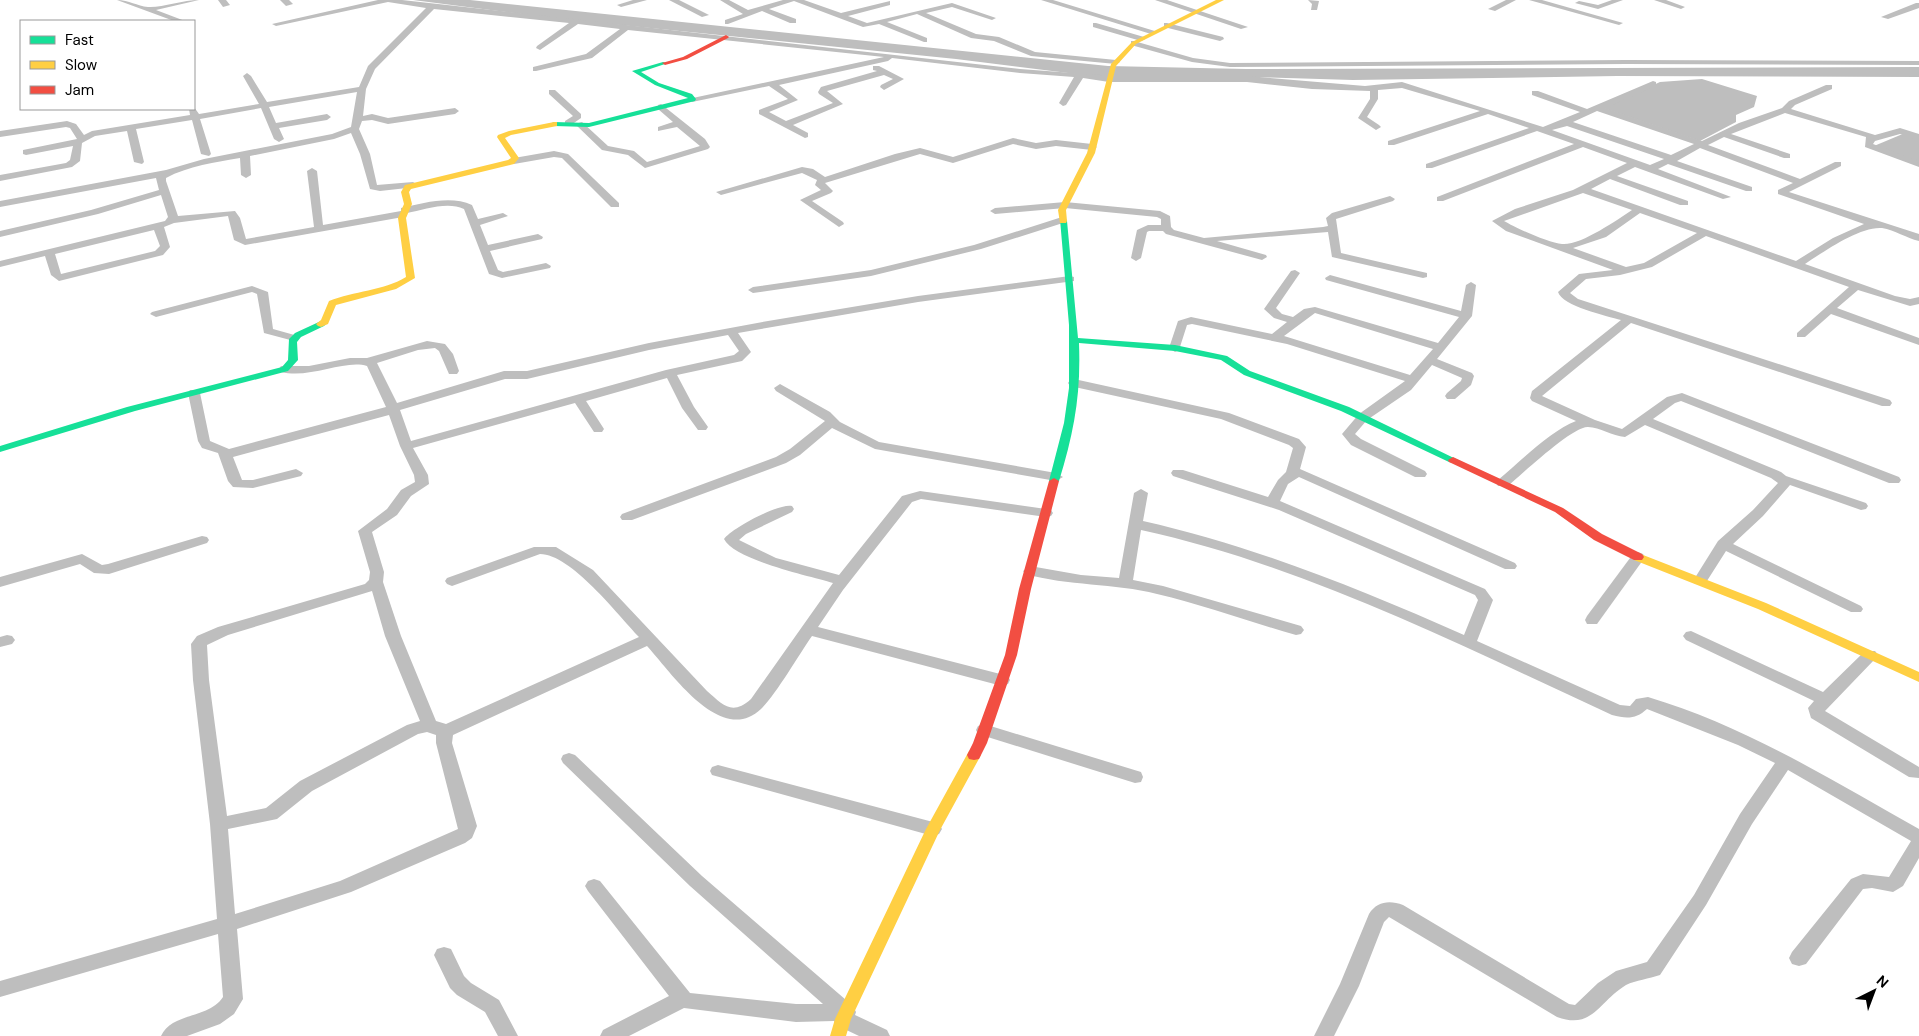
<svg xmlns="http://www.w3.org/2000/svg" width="1919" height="1036" font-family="'DM Sans',sans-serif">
  <rect width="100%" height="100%" fill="#fff"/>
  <!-- water -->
  <g fill="#bebebe">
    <polygon points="413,0 470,0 1108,66 1246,69 1919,67 1919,77 1617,76 1353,80 1253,77 1092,76 956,59 561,19"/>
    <polygon points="1702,79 1757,96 1754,107 1736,115 1736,122 1700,141 1603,108 1660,82"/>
    <polygon points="1905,133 1919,138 1919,162 1874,146"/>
  </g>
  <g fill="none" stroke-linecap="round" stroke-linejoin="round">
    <!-- street -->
    <g fill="#bebebe" fill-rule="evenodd">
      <path d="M117 0C129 0 137 6 148 7 161 8 183 0 199 0L156 10 185 21H174Z"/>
      <polygon points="218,0 226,0 230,5 223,7"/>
      <polygon points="280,0 289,0 293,4 286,6"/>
      <path d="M378 0H402L1020 69 1113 76H1247L1365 86 1402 82 1543 127 1580 112 1532 95V91H1538L1587 109 1653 81 1656 82V86L1605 108 1702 141 1739 123 1782 108 1789 101 1826 85H1832V89L1795 105 1791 109 1875 135 1900 128 1919 134V140L1900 134 1875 141 1873 144 1919 161V167L1865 147 1866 137 1785 113 1731 134 1790 154V158H1784L1724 137 1708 145 1800 179 1835 162H1841V166L1789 192 1919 234V241C1906 238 1895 230 1882 228 1860 226 1823 252 1805 264L1895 296 1910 299 1919 297V304L1910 306 1858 290 1837 308 1919 338V345L1831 314 1805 337H1797V333L1849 287 1706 236 1652 267 1620 275 1586 279 1570 293 1578 299 1890 400 1892 403 1890 406H1882L1631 323 1542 396 1595 420 1622 429 1667 397 1682 393 1899 477 1901 480 1899 483H1889L1681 401 1675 403 1653 419 1781 472 1786 476 1866 503 1868 506 1866 509 1861 510 1790 485 1763 516 1733 544 1861 606 1863 609 1861 612H1851L1726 551 1705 584H1695L1693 581 1718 541 1753 510 1778 483 1771 478 1645 425 1625 437C1612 436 1600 427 1588 427 1573 426 1522 474 1508 486H1498L1496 483 1498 480C1520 462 1550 431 1576 421L1532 401 1530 398 1532 391 1621 320C1607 316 1562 306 1558 292L1579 274 1613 270 1506 231 1492 221 1515 209 1573 190 1627 163 1583 147 1443 201H1437V197L1574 144 1537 131 1432 168H1426V164L1529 128 1488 114 1394 145H1388V141L1480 111 1402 88 1378 90V99L1367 117 1379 125 1381 127 1376 130 1358 118 1370 99V91L1312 89 1247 82H1109L1083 78 1066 105 1063 106 1059 103 1074 77 1020 73 892 58 888 61 779 85 798 100 769 112 786 121 833 103 819 94 818 92 821 87 877 71 873 70V66H879L904 79 884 90 880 87 881 85 893 79 884 75 827 91 843 104 793 125 808 133V137L805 138 759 114V110L788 99 769 86 692 102 688 99 884 57 628 30 592 58 536 71H533V67L586 54 620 29 578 24 540 50 536 48 537 46 569 23 434 9 375 69 366 89 363 116 372 114 388 118 455 108 459 111 455 114 388 124 372 120 362 121 359 129 370 154 377 185 413 182 418 185 416 187 380 191 370 189 360 154 351 133 334 139 250 156 251 175 246 178 241 175 240 158C216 162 188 166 166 178V181L178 216 235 211 240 218 246 239 314 227 307 171 312 168 317 171 323 225 401 211V208C423 203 451 195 472 205L478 219 503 213 508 216 480 225 488 245 538 234 543 237 542 239 490 251 498 270 503 272 546 263 551 266 550 268 502 278 489 274 464 209C447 201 424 210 407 213V216L403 217 245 245 234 240 228 216 174 223 164 227 170 247 163 255 59 281 51 275 45 256 0 267V261L165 221 168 217 161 195 98 214 0 237V231L91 210 159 190 156 178 0 207V201L166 170 204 159 332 134 351 127 357 92 269 107 276 123 327 114 331 117 327 120 279 128 284 139 279 142 274 139 261 108 200 119 211 154 209 156 201 154 192 120 136 129 144 162 142 164 134 162 127 131 95 136 82 143 80 161 72 167 0 181V175L66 163 70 160 73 146 26 155 23 154V150L77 139 70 128 66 127 0 137V131L67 121 76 124 84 135 92 131 190 115 189 109H194V107L199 114 259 104 243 76 247 73 251 76 267 102 359 87 368 66 426 8 388 2 276 26 272 24ZM1597 111 1694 144 1671 155 1573 122ZM1567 126 1664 159 1650 165 1552 130ZM1700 148 1793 183 1778 190V194L1864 224 1833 238 1796 261 1591 189 1610 179 1680 205H1688V201L1617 176 1635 167 1723 199 1731 197 1658 169 1668 164 1746 191H1752V187L1677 161ZM1583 193 1632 210C1617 220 1580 246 1562 244 1549 243 1516 228 1504 221ZM1640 213 1697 233 1644 263 1626 267 1573 248 1606 237ZM154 230 160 246 155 251 61 274 55 254Z"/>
      <polygon points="633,0 647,0 621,7 617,5"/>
      <polygon points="669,0 679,0 709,15 702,17"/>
      <polygon points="720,0 729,0 748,10 783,0 804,0 841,13 890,1 890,5 848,16 867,23 952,3 996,18 992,20 952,7 926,13 976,34 999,37 1035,52 1116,60 1120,62 1116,64 1031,56 994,41 971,38 917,14 887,22 927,38 927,42 924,42 879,24 863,27 794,1 769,9 796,19 796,23 790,23 762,11 728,24 725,24 725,20 743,14"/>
      <polygon points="1041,0 1053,0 1158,32 1151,34"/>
      <polygon points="1155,0 1167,0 1248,27 1241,29"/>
      <polygon points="1308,0 1319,1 1317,10 1311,10 1312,4"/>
      <polygon points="1506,0 1516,0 1495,11 1488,9"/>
      <polygon points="1529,0 1542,0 1623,23 1619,25"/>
      <polygon points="1612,0 1623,0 1598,9 1575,3 1579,1 1598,5"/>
      <polygon points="1654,0 1666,0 1685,7 1681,9"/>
      <polygon points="1916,3 1919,3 1919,8 1888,19 1881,17"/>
      <polygon points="1096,23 1144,37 1145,39 1141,41 1093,27 1093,23"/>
      <polygon points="1167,23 1223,37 1224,39 1220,41 1164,27 1164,23"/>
      <polygon points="1134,41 1193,58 1230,63 1626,60 1919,61 1919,65 1626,64 1230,67 1192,62 1131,45 1131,41"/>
      <polygon points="549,90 555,90 581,114 581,118 571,125 565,125 565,121 573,116 549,94"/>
      <polygon points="661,104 705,139 710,147 708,149 645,168 628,155 602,150 575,124 582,122 608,146 634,151 647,162 700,146 677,127 658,131 658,127 673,122 658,109 658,105"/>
      <polygon points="1013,138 1036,143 1056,140 1092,144 1097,147 1092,150 1056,146 1036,149 1013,144 953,163 920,154 825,183 833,191 831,193 812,201 843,222 844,224 839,227 800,200 821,190 815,185 817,180 802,173 721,195 716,192 802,167 813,169 825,177 895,154 920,148 953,157"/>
      <polygon points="554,151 568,154 619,203 619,207 611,207 562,158 554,157 514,164 509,161 514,158"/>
      <polygon points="1390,196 1395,199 1393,201 1336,219 1341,253 1427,273 1427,277 1423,278 1332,257 1328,232 1217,241 1266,255 1267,257 1262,260 1166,234 1163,231 1149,231 1147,232 1141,258 1136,261 1131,258 1137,230 1148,225 1161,225 1161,219 1157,217 1065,208 995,214 990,211 995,208 1065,202 1160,211 1170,216 1171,227 1174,230 1204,238 1323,227 1328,226 1326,218 1332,213"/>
      <polygon points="1062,217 1066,218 1066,222 981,249 871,276 753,293 748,290 753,287 871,270 974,245"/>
      <path d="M1295 270 1300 273 1276 308 1282 314 1293 317 1304 309 1315 307 1438 343 1459 317 1326 280 1325 278 1330 275 1461 311 1466 285 1471 282 1476 285 1472 316 1437 359 1472 373 1474 376 1471 385 1455 399H1447L1445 396 1447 393 1461 381 1462 378 1432 365 1411 390 1367 420 1355 434 1361 439 1425 471 1427 474 1425 477H1415L1351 445 1342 434 1359 414 1405 381 1287 344 1192 324 1187 325 1179 350 1175 352 1169 348 1178 321 1191 317 1272 334 1287 322 1274 318 1264 309 1291 271ZM1315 313 1433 349 1410 375 1284 336Z"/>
      <path d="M1070 276 1074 277V281L918 302 738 333 751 352 742 361 677 375 694 407 708 427 706 430H698L682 408 667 378 586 401 604 429 602 432H594L575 403 413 448 428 475 429 484 411 496 397 515 372 532 384 572 383 582 401 636 436 721 446 724 639 637C618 615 571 554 540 554L452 586 447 584 445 581 447 578 534 547H556L593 570 707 691C723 705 732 716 751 699L833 583C810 576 734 560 724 539 732 528 779 503 792 506L794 509 792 512 746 534 739 540 776 558 839 575 902 496 920 491 1046 509 1051 510 1053 513 1051 516 1046 517 921 499 912 502 843 590 818 627 1008 676 1010 680 1008 684 1002 686 812 636C798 656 777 693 761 709 721 747 671 672 647 646L453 735 452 743 477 826 472 838 465 843 351 892 237 929 243 999 234 1014 220 1024 187 1036H161C172 1012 209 1019 223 997L218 934 0 997V981L217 919 210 824 193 680 191 644 197 636 218 627 365 584 369 580 370 572 358 531 387 509 401 490 415 482 414 475 400 446 389 415 233 457 242 480H253L296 469 303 473 301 476 253 488 233 487 228 481 218 453 202 448 198 441 188 393 190 390H198L200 393 210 441 229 449 386 407 367 366C345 359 311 379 281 372L279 369 281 366H309L350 358H367L427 341 445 344 453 354 459 371 457 374H449L439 351 435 348 418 350 377 363 397 403 504 371H527L649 343 768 321 918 296ZM728 335 739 351 734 355 666 370 411 441 400 410 505 379H527L649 350ZM372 591 385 636 420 721 407 725 300 781 266 808 227 816 209 680 207 645 228 635ZM427 732 436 735V743L458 829 340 881 235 914 228 829 277 819 312 791 418 734Z"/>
      <polygon points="252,286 268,292 273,329 298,336 298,340 294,341 264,333 257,294 252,292 156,317 150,314 152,312"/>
      <path d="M1074 379 1229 413 1299 439 1306 447 1300 469 1515 563 1517 566 1515 569H1505L1299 477 1288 484 1280 501 1485 589 1493 600 1477 641 1620 705 1630 706 1636 699 1648 697C1745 726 1832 780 1919 829V858L1903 886 1893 892 1872 888 1863 889 1806 964 1799 966 1792 964 1789 958 1792 952 1851 879 1863 874 1889 877 1911 841 1788 770 1752 824 1706 905 1660 975C1649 979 1636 980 1626 985 1598 1002 1593 1030 1557 1017L1389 917 1384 922 1359 986 1334 1036H1314L1340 984 1369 914C1377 901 1390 900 1403 905L1569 1004 1575 1005 1598 983 1616 971 1647 962 1694 895 1740 814 1775 763 1738 745 1647 709C1636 719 1627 719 1612 715 1460 645 1306 566 1141 530L1133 580 1163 586 1301 626 1304 630 1301 634 1296 635C1250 622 1204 605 1157 594 1114 583 1068 586 1025 574L1023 571 1030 566 1081 575 1119 578 1134 493 1141 489 1148 493 1143 521C1254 546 1360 589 1464 635L1478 600 1475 595 1279 510 1173 476 1171 473 1173 470H1183L1268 497 1278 480 1286 472 1293 448 1289 445 1221 419 1070 386 1068 383 1070 380Z"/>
      <polygon points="780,384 830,412 840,422 879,442 1056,473 1063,477 1056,481 875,449 832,428 800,455 786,463 632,520 622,520 620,517 622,514 776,457 790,449 825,421 776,391 774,388"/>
      <polygon points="202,536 207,537 209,540 207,543 109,574 94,573 80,564 0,587 0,577 82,554 102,565 108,564"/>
      <polygon points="1638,552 1643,554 1645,557 1643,560 1597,624 1587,624 1585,620 1587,616 1633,554"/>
      <polygon points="1691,631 1823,692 1865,651 1875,651 1878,655 1875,659 1825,711 1919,767 1919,778 1909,777 1811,718 1808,708 1814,701 1686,640 1683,636 1686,632"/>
      <polygon points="7,635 12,636 15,640 12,644 0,647 0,637"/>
      <polygon points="984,724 1141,772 1143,777 1141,782 1135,783 978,734 976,730 978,726"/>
      <polygon points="569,753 575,755 702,876 853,1006 856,1012 855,1015 887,1030 890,1036 859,1036 836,1025 834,1021 796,1022 684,1008 629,1036 600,1036 603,1030 669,996 588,891 585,886 588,881 594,879 600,881 690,993 796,1004 823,1004 690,886 563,763 561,759 563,755"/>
      <polygon points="718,765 933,822 939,824 942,829 939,834 933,836 712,775 710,771 712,767"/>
      <polygon points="444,947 451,949 464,976 471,983 499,1000 518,1036 498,1036 485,1012 457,995 450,988 434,955 437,949"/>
    </g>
    <!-- fast -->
    <g fill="#16e098" fill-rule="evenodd">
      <polygon points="663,62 668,63 641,72 659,83 692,94 696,99 695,101 589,127 554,126 550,124 554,122 589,123 688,98 655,85 632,71"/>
      <path d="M1060 219H1066L1067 221 1078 338 1175 345 1227 356 1250 371 1349 407 1458 460 1453 463 1449 462 1341 411 1244 375 1221 360 1175 351 1079 343C1081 395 1074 432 1059 481L1054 484 1050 483 1049 481 1064 423 1069 388V325Z"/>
      <polygon points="321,321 326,324 324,326 301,337 297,342 298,360 288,371 135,411 0,452 0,446 127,407 282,367 288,360 289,339 295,333"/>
    </g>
    <!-- slow -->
    <g fill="#ffcf43" fill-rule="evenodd">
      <polygon points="1216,0 1224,0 1136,44 1116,66 1095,153 1066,210 1067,221 1066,223 1060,223 1058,210 1087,153 1111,64 1132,42"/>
      <path d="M554 122H557V126L511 135 505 138 519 158 514 164 411 189 409 192 412 204 406 218 415 278 396 289 336 305 328 324 321 327 318 326 316 324 321 320 329 301C354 291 383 291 406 277L398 218 404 204 401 192 405 185 508 160 511 158 497 137 498 135 509 131Z"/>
      <polygon points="1638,553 1766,603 1919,672 1919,682 1758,609 1634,560 1632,557"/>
      <polygon points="974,750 979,751 981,755 940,830 851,1019 846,1036 830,1036 835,1019 926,829 969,751"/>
    </g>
    <!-- jam -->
    <g fill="#f24e42" fill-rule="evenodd">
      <polygon points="726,35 729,37 728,38 687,59 665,65 662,63 683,57"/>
      <polygon points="1453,457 1563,508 1602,534 1642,554 1644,557 1642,560 1634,560 1594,540 1555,512 1449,462 1448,460"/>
      <polygon points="1054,478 1059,481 1031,589 1017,655 987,743 979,759 974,760 969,759 967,755 973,743 1005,655 1019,589 1049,481"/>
    </g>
  </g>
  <!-- legend -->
  <rect x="20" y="20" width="175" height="90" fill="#ffffff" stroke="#999999"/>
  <rect x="30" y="36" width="25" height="8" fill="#16e098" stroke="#999999"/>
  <text x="65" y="45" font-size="15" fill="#000000">Fast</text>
  <rect x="30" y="61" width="25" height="8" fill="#ffcf43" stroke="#999999"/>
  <text x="65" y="70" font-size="15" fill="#000000">Slow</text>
  <rect x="30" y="86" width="25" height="8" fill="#f24e42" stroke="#999999"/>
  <text x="65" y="95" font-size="15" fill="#000000">Jam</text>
  <!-- north arrow -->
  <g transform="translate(1874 991) rotate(42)" stroke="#ffffff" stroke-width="4" paint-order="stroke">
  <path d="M0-4L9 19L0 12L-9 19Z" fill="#000000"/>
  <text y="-8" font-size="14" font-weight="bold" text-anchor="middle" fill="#000000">N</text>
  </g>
</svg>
